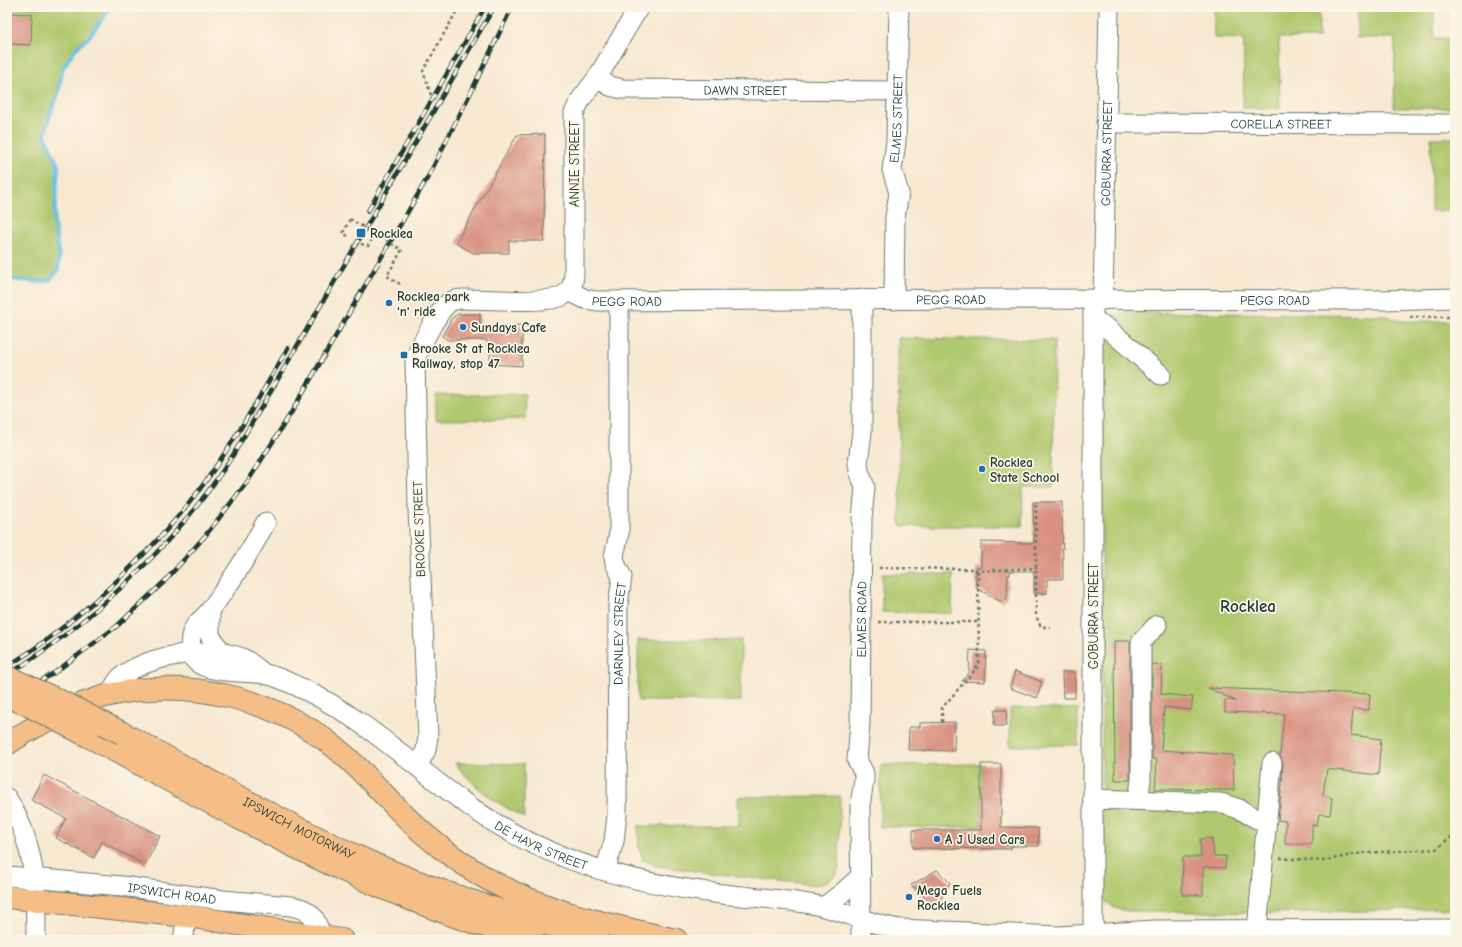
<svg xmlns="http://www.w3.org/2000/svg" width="1462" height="947" font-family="'Comic Neue',sans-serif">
  <rect width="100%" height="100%" fill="#fcf5e5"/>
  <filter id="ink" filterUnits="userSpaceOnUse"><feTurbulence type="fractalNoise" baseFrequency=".025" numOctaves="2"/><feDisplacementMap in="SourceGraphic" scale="8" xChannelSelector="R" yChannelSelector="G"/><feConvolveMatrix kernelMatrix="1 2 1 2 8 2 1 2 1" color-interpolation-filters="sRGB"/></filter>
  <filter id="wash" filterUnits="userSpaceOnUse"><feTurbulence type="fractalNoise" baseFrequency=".012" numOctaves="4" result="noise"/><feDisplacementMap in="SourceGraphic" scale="16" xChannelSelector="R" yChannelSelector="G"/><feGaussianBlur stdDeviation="0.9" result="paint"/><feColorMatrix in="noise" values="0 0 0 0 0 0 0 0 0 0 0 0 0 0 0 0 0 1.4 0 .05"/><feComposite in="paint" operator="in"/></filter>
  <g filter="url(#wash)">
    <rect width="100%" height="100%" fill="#f7e8d1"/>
    <!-- green -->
    <g fill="#b0c86e" stroke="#688251">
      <polygon points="7,7 111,7 89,37 76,48 62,69 59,91 50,114 45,136 58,165 54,223 59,256 58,271 49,280 7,279"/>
      <polygon points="1214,7 1319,7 1319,38 1279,38 1280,108 1243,108 1244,39 1214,38"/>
      <polygon points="1357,7 1434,7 1434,38 1455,38 1455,108 1394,108 1395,38 1357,38"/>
      <rect x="1431" y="138" width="24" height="73"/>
      <path d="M1123 312 1382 315 1402 321H1455V909L1269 913 1128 911C1115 909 1108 907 1102 895V331C1106 319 1110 315 1123 312Z"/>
      <polygon points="898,338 1054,340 1053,487 1023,487 1022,526 900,526"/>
      <polygon points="525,394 525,419 436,420 436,395"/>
      <polygon points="882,574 953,574 952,613 882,612"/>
      <rect x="638" y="640" width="103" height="61"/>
      <polygon points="1010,708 1078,709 1078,745 1010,746"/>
      <path d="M455 763 524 764V818C494 801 476 790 455 763Z"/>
      <polygon points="981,764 981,827 880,827 881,765"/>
      <path d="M840 796 839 869C834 879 826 883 815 885L709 873 658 866 643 860 639 848 638 826H739L738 797Z"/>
    </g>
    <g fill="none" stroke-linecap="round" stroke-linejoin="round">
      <!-- stream -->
      <polyline stroke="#67c0e4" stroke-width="4" points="7,279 39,282 49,280 58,271 59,256 54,223 58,165 45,136 50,114 59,91 62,69 76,48 89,37 111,7"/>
    </g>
    <g id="blocks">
      <!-- building -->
      <g fill="#d89181">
        <polygon points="11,13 32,14 31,45 10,44"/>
        <polygon points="545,134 544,241 509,241 509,253 473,253 457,244 458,239 517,135"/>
        <polygon points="458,314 480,314 480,327 522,325 522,366 490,364 490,347 487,347 487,340 448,340 442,336 452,318"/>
        <polygon points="1033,502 1062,502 1063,579 1047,579 1047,593 1034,593 1034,571 1010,571 1010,575 1008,575 1007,598 1002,602 976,588 976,567 981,567 981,542 1034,543"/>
        <polygon points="1114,641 1130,641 1130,780 1115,780"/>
        <polygon points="970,650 986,651 985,682 962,681 969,673"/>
        <polygon points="1152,664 1162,665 1161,694 1193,697 1191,710 1164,707 1161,750 1233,755 1234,790 1155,789 1157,759 1152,759"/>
        <polygon points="1015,671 1042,682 1037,698 1010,688"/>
        <polygon points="1062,672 1075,672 1075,698 1063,698"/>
        <polygon points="1208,688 1370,694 1369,710 1353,709 1351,735 1381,739 1378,775 1327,769 1323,795 1332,798 1330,815 1319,814 1317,825 1312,825 1312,844 1285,844 1286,821 1278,820 1282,784 1283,764 1280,755 1284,714 1225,712 1225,700 1236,701"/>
        <polygon points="995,710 1007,710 1006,726 994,726"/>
        <polygon points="955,722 954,751 908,750 909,727 920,727 920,723"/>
        <polygon points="981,764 1001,764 1001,827 1038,828 1039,846 1011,846 1011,849 913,848 913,830 981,830"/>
        <polygon points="44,775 160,836 145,865 102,842 94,858 56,838 66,818 31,800"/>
        <polygon points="1212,838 1214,856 1226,856 1225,868 1203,867 1203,895 1182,895 1183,857 1201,857 1200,839"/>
        <polygon points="937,870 950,883 936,907 911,885"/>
      </g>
    </g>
  </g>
  <g filter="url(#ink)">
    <use href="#blocks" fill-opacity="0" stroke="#6b796b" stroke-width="1"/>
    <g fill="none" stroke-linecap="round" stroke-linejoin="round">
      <defs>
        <g id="minor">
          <path id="s1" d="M597 78 610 86 622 89 896 91"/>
          <path id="s2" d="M1106 123 1455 124"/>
          <path id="s3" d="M569 291 585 299 597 301 989 299 1381 300 1455 298"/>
          <path id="s4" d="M894 300 895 217 899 193 892 170 896 142 899 7"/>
          <path id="s5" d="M1103 300 1109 7"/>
          <polyline points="1093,319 1106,327 1161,375"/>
          <path id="s6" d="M266 522C250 552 231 582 211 609 206 617 197 621 193 630 190 637 190 646 191 653 197 676 245 670 264 674 277 676 291 683 303 689 379 725 434 789 507 830 567 865 639 883 707 892 741 897 776 898 810 904 841 909 869 925 900 929L1059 936 1155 930 1455 929"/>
          <polyline points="210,611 210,636 223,654"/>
          <path d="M109 695C113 690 116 681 121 677 146 655 217 644 246 660 252 664 258 669 263 673"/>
          <path d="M418 765 426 750 428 737 418 508 415 359C420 346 437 314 446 305 451 300 457 299 464 299 484 299 547 304 562 296 571 291 573 285 574 275V113L581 99 597 78 639 7"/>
          <path d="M7 798C36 845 36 886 36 940"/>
          <polyline points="1093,799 1221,803 1239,809 1266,824"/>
          <polyline points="1138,800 1141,780 1141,642 1157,625"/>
          <path id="s7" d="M605 871 614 841 617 815 618 605 622 577 615 563 614 556 619 534V301"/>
          <path id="s8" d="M7 876 122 886 223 900 291 906 303 909 309 913 314 918 324 940"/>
          <polyline points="824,907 843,892 861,876"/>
          <polyline points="1257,930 1272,763"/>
          <polyline points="1093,933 1093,299"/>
          <polyline points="183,940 187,916"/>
          <path id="s9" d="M861 940 860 806 864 780V773L857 760 860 724 862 519 865 487 859 471 858 463 862 432V299"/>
        </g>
        <g id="major">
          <path d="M7 744C39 723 72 705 109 695"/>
          <polyline points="7,897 187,916 322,937"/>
        </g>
        <g id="highway">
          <path d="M109 695C189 676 282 700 344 755 367 775 386 798 408 819 429 840 453 858 479 874 539 911 608 925 676 940"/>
          <path id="s10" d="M122 733C200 775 277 820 358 857 435 892 515 917 596 937"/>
          <path d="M88 736C231 813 374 899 533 940"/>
          <polyline points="322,937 342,940"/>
        </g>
      </defs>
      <!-- minor casing -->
      <use href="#minor" stroke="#6b796b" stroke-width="21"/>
      <!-- major casing -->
      <use href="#major" stroke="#6b796b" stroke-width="24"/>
      <!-- highway casing -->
      <use href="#highway" stroke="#6b796b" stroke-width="24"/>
      <!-- path -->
      <g stroke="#6b796b" stroke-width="2.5" stroke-dasharray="3 3" stroke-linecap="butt">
        <polyline points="431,95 423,71 459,7"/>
        <polyline points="348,236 343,233 350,219"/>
        <polyline points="361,244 368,246 375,234"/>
        <polyline points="400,284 387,276 402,250"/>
        <polyline points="1410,317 1455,317"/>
        <polyline points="1036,504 1036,616 1041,627 1050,627"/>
        <polyline points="879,568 971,569 978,571"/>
        <polyline points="878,622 979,622"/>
        <polyline points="1452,649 1455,655"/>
        <polyline points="942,722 942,708 979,665 978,571 1037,568"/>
        <polyline points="1280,858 1322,861 1363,853 1436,849 1455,834"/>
      </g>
      <!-- minor -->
      <use href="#minor" stroke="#fff" stroke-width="19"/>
      <!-- major -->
      <use href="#major" stroke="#f6be87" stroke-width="22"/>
      <!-- highway -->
      <use href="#highway" stroke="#f6be87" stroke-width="22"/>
      <defs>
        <g id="rail">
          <polyline points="368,211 485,7"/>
          <path d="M7 666C36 650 64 627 90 605 130 570 168 532 200 489 233 444 260 396 288 348"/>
          <path d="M7 675C28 663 47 648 66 634 131 584 189 524 233 455 243 438 253 421 264 403L494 7"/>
          <polyline points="7,701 54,673 117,626 164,582 205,536 248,481 291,413 428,177 471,92 512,7"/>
        </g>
      </defs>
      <!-- rail casing -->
      <use href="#rail" stroke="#1f3d34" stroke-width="4.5"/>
      <!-- rail -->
      <use href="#rail" stroke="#fcf5e5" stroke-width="3" stroke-dasharray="9" stroke-linecap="butt"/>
      <defs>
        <g id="highway-bridge">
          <polyline points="7,677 56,699 122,733"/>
          <polyline points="7,696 30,706 88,736"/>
        </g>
      </defs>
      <!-- highway-bridge casing -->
      <use href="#highway-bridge" stroke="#6b796b" stroke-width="24" stroke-linecap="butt"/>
      <!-- path-bridge -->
      <polyline stroke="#6b796b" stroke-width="2.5" stroke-dasharray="3 3" stroke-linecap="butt" points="350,219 402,250"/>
      <!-- highway-bridge -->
      <use href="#highway-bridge" stroke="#f6be87" stroke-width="22"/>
    </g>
  </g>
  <!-- markers -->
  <g fill="#1f6fb2" stroke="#fcf5e5" stroke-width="1.5">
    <rect x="356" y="228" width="10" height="10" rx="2"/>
    <circle cx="389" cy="303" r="4"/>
    <circle cx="463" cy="327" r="4"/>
    <rect x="400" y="351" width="8" height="8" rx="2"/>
    <circle cx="982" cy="469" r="4"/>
    <circle cx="937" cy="839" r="4"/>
    <circle cx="909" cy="897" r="4"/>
  </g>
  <g text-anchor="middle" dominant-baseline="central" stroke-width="3.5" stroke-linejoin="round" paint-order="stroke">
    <!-- street labels -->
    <g font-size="13" fill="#1f3d34" stroke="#fcf5e5">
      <text stroke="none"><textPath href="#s1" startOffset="151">DAWN STREET</textPath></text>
      <text stroke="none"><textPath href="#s4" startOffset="183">ELMES STREET</textPath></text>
      <text stroke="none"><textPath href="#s2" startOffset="175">CORELLA STREET</textPath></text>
      <text stroke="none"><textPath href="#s5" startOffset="147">GOBURRA STREET</textPath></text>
      <text transform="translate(574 164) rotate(-90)">ANNIE STREET</text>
      <text stroke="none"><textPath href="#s3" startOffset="384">PEGG ROAD</textPath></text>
      <text stroke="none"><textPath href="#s3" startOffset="60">PEGG ROAD</textPath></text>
      <text stroke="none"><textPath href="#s3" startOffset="708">PEGG ROAD</textPath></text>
      <text transform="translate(419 529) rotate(-92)">BROOKE STREET</text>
      <text transform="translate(1093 616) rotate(-90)">GOBURRA STREET</text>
      <text stroke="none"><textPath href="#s9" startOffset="323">ELMES ROAD</textPath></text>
      <text stroke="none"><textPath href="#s7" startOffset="239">DARNLEY STREET</textPath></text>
      <text stroke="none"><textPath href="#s10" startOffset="201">IPSWICH MOTORWAY</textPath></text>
      <text stroke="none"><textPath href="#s6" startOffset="562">DE HAYR STREET</textPath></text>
      <text stroke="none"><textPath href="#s8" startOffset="166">IPSWICH ROAD</textPath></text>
    </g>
    <!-- poi labels -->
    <g font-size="13" font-weight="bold" fill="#1f3d34" stroke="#fcf5e5" text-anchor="start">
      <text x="370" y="233">Rocklea</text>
      <text x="397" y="296">Rocklea park<tspan x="397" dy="15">'n' ride</tspan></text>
      <text x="471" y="327">Sundays Cafe</text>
      <text x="412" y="348">Brooke St at Rocklea<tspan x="412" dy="15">Railway, stop 47</tspan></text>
      <text x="990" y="462">Rocklea<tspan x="990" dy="15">State School</tspan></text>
      <text x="945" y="839">A J Used Cars</text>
      <text x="917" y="890">Mega Fuels<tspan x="917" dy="15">Rocklea</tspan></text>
    </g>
    <!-- district labels -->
    <g font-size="17" font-weight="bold" fill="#1f3d34" stroke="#fcf5e5">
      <text x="1248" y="606">Rocklea</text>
    </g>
  </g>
  <!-- margin -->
  <rect width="1462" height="947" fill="none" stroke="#fcf5e5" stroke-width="24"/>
</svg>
